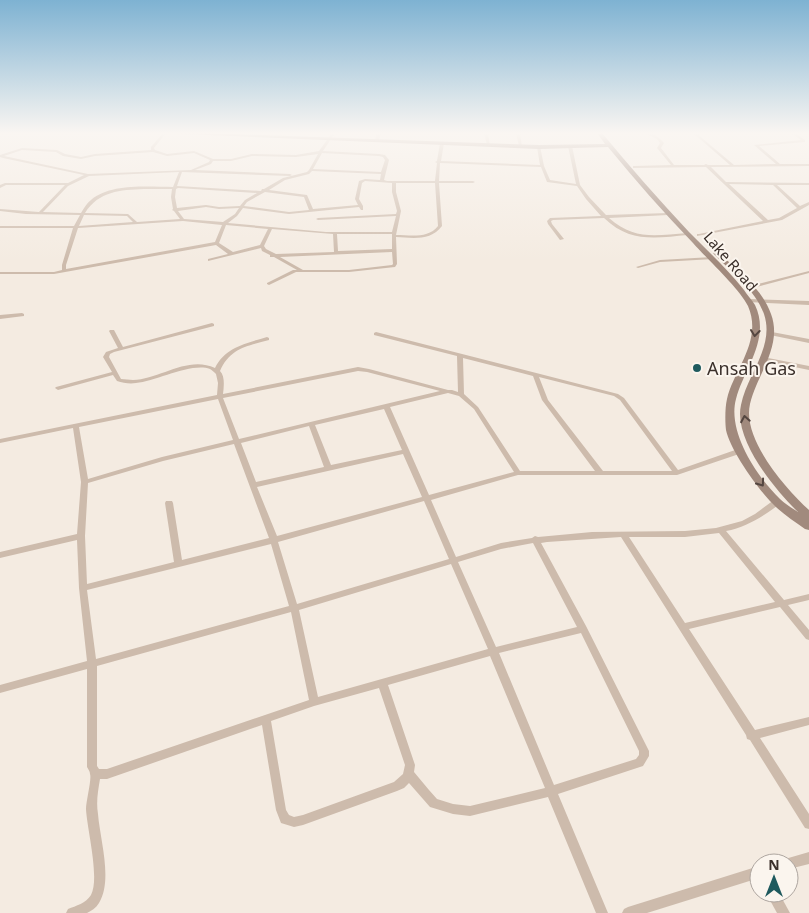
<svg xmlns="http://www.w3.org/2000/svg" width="809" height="913" font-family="'Noto Sans',sans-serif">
  <rect width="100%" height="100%" fill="#f4ebe1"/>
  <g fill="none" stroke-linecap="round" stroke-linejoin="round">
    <!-- street -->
    <g fill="#cdbbac" fill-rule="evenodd">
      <path d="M163 133H166L154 148 155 150 167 154 194 151 213 159H231L252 154 296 155 319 151 332 133H335L323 151 379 154 385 155 389 160 384 180 387 181H435L437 163 435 162 437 161 440 143 442 142 444 143 441 161 540 165 537 147 540 146 544 166 550 180 576 184 568 146 570 145 572 146 580 185 589 197 606 215 668 213 670 214 668 215 609 218C635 241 656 235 688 233L690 234 688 235C655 238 630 243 604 218L553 220 551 221 552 224 564 239 560 240 548 224 547 221 550 218 601 216 586 199 577 186 547 182 541 167 440 163 439 181H473L475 182 473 183H439L442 226C431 241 413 238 396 237L397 264 395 267 349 272H296L269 285 267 284V283L293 270H297L274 257H270V255L262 251 261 248 208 261V259L228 254 216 245 54 274H0V272H54L62 270V265L73 228H0V226H74L80 215 26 214 0 211V209L39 212 65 185H6L0 188V185L5 183H68L84 175 3 158 0 157V155L22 148 57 150 65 154 81 157 95 154 151 150V147ZM22 150 56 152 63 156 81 159 95 156 153 152 167 156 194 153 210 160 209 162 191 170 88 174 4 156ZM322 153 379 156 383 157 385 160 381 172 313 169ZM318 154 309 170 307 172 283 178 264 189H262L261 191 177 186 182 172 290 176 292 175 290 174 195 170 211 164 213 161H231L252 156 296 157ZM312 171 381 174 380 180 365 179 359 181 355 199 358 205 313 209 307 195 269 190 285 180 309 174ZM179 172 173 187C148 187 111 183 91 200 87 203 84 208 81 213L43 212 68 186 89 176ZM365 181 392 183V192L397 211 396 214 318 218 316 219 318 220 396 216 392 232H326L228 223 237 216 243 208 289 214 359 207 361 210H363V206L359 199 362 183ZM396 183H435L438 226C428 239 410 235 396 235L401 211 396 192ZM178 188 257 193 245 200 240 206 219 207 206 205 177 208 175 197 176 189ZM144 189H172L171 197 173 209 172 210 174 211 180 219 137 222 128 214 85 213C99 191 120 190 144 189ZM265 192 304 197 309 210 289 212 244 206 247 202ZM206 207 219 209 239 208 235 214 223 222 184 219 178 211ZM84 215 127 216 133 222 79 226ZM183 221 222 225 215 242 66 269V265L78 228ZM226 225 268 229 260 245 233 252 219 243ZM272 229 333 234 334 252 276 254 266 249 264 246ZM337 234H392V249L338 251ZM392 252 393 264 392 265 349 270H303L280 257Z"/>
      <polygon points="377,133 381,133 379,140 377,141 375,140"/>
      <polygon points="484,133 488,133 490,146 487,145"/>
      <polygon points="516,133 520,133 522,147 519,146"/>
      <path d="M645 133C653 133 659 137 664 143L661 148 674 165H704L706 164 708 165H730L693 133H696L734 165 776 164 754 145 801 140 791 133H795L805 140V142L759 146 780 164H809V166L711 167 726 182 809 183V185H777L800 206 809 202V205L782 220 697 236V234H699L763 221 706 167 633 168V166H634L671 165 657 148 660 143 657 139ZM729 184 773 185 797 208 779 218 768 220Z"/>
      <polygon points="712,257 714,257 714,259 660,262 638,268 636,267 660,260"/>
      <polygon points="809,271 809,273 749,289 746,287"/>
      <polygon points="748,299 809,301 809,305 746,302 746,300"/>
      <polygon points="22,313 24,314 24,316 0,319 0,315"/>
      <path d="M212 323 214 324V326L114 352 110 354 109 357 121 379C125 379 129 380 133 380 160 379 188 355 215 368 225 347 247 343 267 337L269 338V340C247 346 230 348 220 371 225 376 224 386 223 394L358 367 369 369 448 390H452L458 392 457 356 374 335V333L376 332 618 394 624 398 678 470 738 449H742L743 451 742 453 677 475H518L431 500 456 557 501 543 532 538 535 536 538 537 592 532 685 531 716 528 742 521 755 514 774 500H780L781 502 780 504C763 516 747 527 726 531L784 600 809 594V600L788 605 809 630V640L806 639 780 607 689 629 755 730 809 717V725L760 738 809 814V829L805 828 750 740 747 739 746 735 621 537 547 542 541 543 586 626 649 751V756L643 766 558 794 608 913H596L548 797 470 816 453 814 430 807 409 783 404 788 397 791 303 825 294 827 281 823 276 810 262 725 107 779H100C98 791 96 802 98 814 100 840 113 880 99 903 96 908 91 911 87 913H66L68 909C76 906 86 903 91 895 100 878 87 829 86 809 86 801 92 779 90 774 90 771 88 769 87 767V669L0 693V685L87 661 79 588 77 540 0 558V552L77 534 81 482 73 428 0 443V439L217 395 218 383 216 374C214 372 212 370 210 369 192 362 156 381 136 383 130 384 123 383 117 381L113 375 58 390 55 388 56 387 112 372 103 357 106 352 118 348 109 331 110 330H114L123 347ZM463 358 533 376 542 400 595 471H520L478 407 464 394ZM358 371 367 372 440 391 239 439 223 398ZM539 377 614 396 620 400 672 471H603L548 400ZM448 393 459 396 474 409 514 472 429 495 390 407ZM218 399 233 440 162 457 88 479 79 427ZM384 409 402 450 331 465 315 425ZM309 426 324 467 256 482 241 443ZM234 444 269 538 182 560 173 503 172 501H166L165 503 174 562 87 584 85 536 88 483 163 461ZM403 454 422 497 277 536 257 487ZM424 501 449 559 297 604 278 542ZM719 533 775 602 685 623 629 537H685ZM533 543 577 627 496 647 458 562 501 549ZM271 544 289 606 96 659 87 590ZM451 564 488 649 318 697 299 610ZM291 612 309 700 107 769H99L97 766V666ZM581 633 639 751V755L636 759 554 785 499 653ZM490 656 545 788 470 806 453 804 437 799 429 790 414 772 415 765 388 685ZM379 688 405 765 403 774 394 782 303 815 294 817 289 815 286 810 271 721 314 706Z"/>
      <polygon points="772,332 809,339 809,343 770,335 769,334"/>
      <polygon points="763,357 809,366 809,370 761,360 761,358"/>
      <polygon points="809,852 809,864 789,869 789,863 783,863 785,859"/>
      <polygon points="759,866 759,878 647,913 622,913 624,909 628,907"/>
      <polygon points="766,893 779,893 790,913 777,913"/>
    </g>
    <!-- secondary -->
    <path fill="#a18a7d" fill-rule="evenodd" d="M158 133H208L539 145 605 144 597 133H602C630 167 659 200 689 232 708 251 728 270 744 290 747 295 752 300 755 305 771 339 744 368 736 399 727 432 757 477 780 499 785 504 792 508 798 512 775 490 733 439 741 405 747 374 775 347 764 314 755 289 730 271 713 253V251H717C736 269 762 288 771 314 783 346 757 374 750 404 742 439 785 488 809 510V530L805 529C794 521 781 513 772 503 758 489 730 450 726 430 725 422 725 407 727 399 734 369 763 341 748 306 739 288 707 259 693 243 663 212 635 180 608 147L539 149Z"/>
  </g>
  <!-- one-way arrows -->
  <defs><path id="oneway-chevron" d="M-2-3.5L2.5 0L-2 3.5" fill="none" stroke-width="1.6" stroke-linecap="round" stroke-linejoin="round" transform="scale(1.25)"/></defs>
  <g stroke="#544640">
    <use href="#oneway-chevron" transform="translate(755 333) rotate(97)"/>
    <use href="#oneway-chevron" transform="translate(745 419) rotate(-100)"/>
    <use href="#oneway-chevron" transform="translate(761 483) rotate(54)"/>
  </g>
  <!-- sky -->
  <linearGradient id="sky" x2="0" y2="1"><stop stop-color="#7eb2d2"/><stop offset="0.51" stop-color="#faf6f2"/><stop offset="1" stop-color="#faf6f2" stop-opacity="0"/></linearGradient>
  <rect width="809" height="261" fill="url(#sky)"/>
  <!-- markers -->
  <circle fill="#1f5a5e" stroke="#fbf5ee" stroke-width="2" cx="697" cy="368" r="5"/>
  <g text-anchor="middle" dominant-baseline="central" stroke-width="4" stroke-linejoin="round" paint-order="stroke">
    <!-- far-street labels -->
    <g font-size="15" fill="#3b302b" stroke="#fbf5ee">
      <text transform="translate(731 261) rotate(49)">Lake Road</text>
    </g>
    <!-- poi labels -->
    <g font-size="18" fill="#3b302b" stroke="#fbf5ee" text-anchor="start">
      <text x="707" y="368">Ansah Gas</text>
    </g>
  </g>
  <!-- north arrow -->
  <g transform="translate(774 878)"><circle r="24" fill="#fbf5ee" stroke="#aea6a0"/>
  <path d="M0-4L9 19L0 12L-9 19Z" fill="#1f5a5e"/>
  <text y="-8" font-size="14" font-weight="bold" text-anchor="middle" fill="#3b302b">N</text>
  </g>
</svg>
